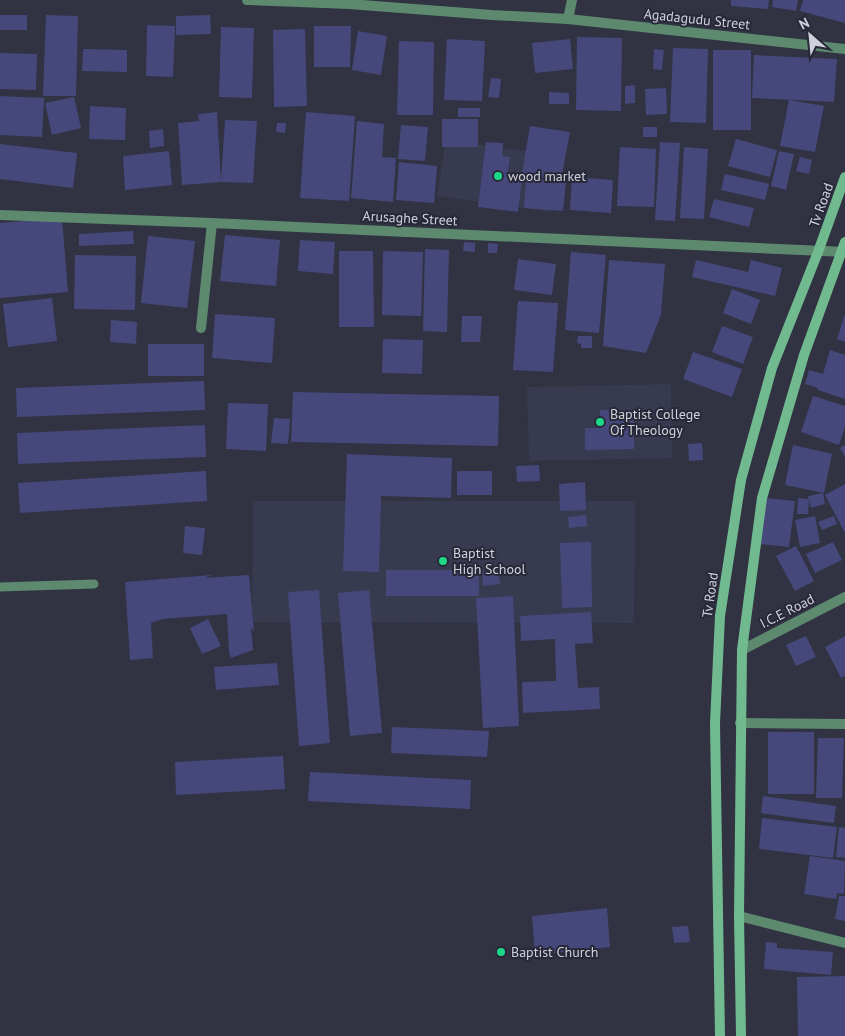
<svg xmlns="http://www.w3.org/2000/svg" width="845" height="1036" font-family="'PT Sans',sans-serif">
  <rect width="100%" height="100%" fill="#313242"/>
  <!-- built -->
  <g fill="#383a50">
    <polygon points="446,140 559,156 551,212 437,196"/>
    <polygon points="671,384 672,458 529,461 527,387"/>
    <polygon points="253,501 635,501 634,623 252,622"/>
  </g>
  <!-- building -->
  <g fill="#46487b">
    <polygon points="731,0 769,0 768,9 731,6"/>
    <polygon points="773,0 798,0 796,11 772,7"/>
    <polygon points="803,0 845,0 845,23 800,11"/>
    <rect x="0" y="15" width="27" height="15"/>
    <polygon points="46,15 78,16 76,96 43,96"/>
    <polygon points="210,15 211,34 176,35 176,16"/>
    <polygon points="147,25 175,26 173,77 146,76"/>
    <polygon points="314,26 351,26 350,67 314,67"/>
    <polygon points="221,27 254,28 252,98 219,97"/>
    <polygon points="305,29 307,106 274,107 273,30"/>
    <polygon points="358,31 387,36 381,75 352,70"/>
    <polygon points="577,37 622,38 621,111 576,110"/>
    <polygon points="447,39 485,41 482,101 444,100"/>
    <polygon points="570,39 573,69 535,73 532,43"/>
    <polygon points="399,41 434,42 433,115 397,115"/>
    <polygon points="673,48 708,49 706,123 670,122"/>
    <polygon points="83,49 127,50 127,72 82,71"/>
    <polygon points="654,49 664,50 662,70 653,69"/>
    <rect x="713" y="50" width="38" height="80"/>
    <polygon points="0,53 37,54 36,90 0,89"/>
    <polygon points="754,55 837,59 834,102 752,98"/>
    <polygon points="491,78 501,79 499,98 488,97"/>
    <polygon points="635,85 635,103 625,104 625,86"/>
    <polygon points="666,88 667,114 646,115 645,89"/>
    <polygon points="549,92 569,93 569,104 549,104"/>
    <polygon points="0,96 44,98 42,137 0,135"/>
    <polygon points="74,97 81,128 52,135 45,103"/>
    <polygon points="789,100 824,106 815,152 780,146"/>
    <polygon points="90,106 126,108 125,140 89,139"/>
    <rect x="458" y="108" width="22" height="9"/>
    <polygon points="217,112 221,181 225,120 257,121 253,183 222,182 182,185 178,123 199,121 198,114"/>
    <polygon points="306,112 355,116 349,201 300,198"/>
    <rect x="442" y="119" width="36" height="28"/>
    <polygon points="357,121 384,124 382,157 396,158 393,202 351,198"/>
    <polygon points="277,123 286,123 285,133 276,132"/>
    <polygon points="401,125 428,127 425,161 398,159"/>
    <polygon points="530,126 570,132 561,180 522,173"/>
    <rect x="643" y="127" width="14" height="10"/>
    <polygon points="163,129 164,146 150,148 149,131"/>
    <polygon points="736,139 777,150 770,177 728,166"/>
    <polygon points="486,142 503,143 502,156 510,157 507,177 522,179 518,212 478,207"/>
    <polygon points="660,142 680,143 675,221 655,220"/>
    <polygon points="0,144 77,153 73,188 0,179"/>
    <polygon points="620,147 656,149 654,207 617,206"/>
    <polygon points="684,147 708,149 704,219 680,218"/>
    <polygon points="169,151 172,185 125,190 123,156"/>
    <polygon points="779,151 794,154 786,190 771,186"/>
    <polygon points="800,157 812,160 809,174 796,171"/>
    <polygon points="399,162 437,166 434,203 396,200"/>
    <polygon points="725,174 769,184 765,200 721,190"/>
    <polygon points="572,177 613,180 611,213 570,210"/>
    <polygon points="526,179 566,182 563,211 524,208"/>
    <polygon points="714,199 754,208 749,227 709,217"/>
    <polygon points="62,218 68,292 0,298 0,223"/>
    <polygon points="133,231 134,244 79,246 79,234"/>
    <polygon points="225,235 280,240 276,286 220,281"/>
    <polygon points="148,236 195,241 187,308 141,303"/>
    <polygon points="300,240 335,242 333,274 298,271"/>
    <polygon points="464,242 475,243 475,252 463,251"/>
    <polygon points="488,243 498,244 497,253 488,253"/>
    <polygon points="425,249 449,250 447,332 423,331"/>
    <polygon points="339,251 373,251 374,327 339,327"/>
    <polygon points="383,251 423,252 421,316 382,315"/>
    <polygon points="571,252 606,255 599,333 565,330"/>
    <polygon points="75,255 136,256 135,310 74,309"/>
    <polygon points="518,259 556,264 552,295 514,290"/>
    <polygon points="609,260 665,264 661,315 646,353 603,346"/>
    <polygon points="696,260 748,272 751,260 782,268 775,296 692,277"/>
    <polygon points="732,289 760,300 751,324 723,313"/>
    <polygon points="52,298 57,341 8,347 3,304"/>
    <polygon points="518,301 558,303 553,372 513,370"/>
    <polygon points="215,314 275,318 272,363 212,358"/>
    <polygon points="845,314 845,342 837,339"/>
    <polygon points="462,316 482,316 480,342 461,342"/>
    <polygon points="111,320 137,322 136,344 110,342"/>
    <polygon points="722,326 753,337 743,364 712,352"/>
    <polygon points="578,336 592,336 592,348 581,348 581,344 577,343"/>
    <polygon points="383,339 423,340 422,374 382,373"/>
    <rect x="148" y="344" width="56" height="32"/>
    <polygon points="830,350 845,355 845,399 818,390 818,388 805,384 809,370 823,374"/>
    <polygon points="693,352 742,369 732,397 683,379"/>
    <polygon points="204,381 205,410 17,417 16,388"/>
    <polygon points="293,392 499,396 498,446 291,442"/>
    <polygon points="813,396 845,406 845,427 839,445 801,432"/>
    <polygon points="228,403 268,404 266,451 226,449"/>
    <polygon points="600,410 634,410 634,449 585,450 585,428 600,428"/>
    <polygon points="274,418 290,419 288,444 271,443"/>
    <polygon points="205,425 206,457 18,464 17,433"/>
    <polygon points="702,443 703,460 689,461 688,444"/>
    <polygon points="793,445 832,454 824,493 785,485"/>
    <polygon points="845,445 845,457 840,448"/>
    <polygon points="347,454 452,458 451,498 381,496 379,572 343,571"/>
    <polygon points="539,465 540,481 517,482 516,466"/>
    <polygon points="206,471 207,501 20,513 18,483"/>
    <rect x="457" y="471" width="35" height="24"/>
    <polygon points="585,482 586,510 560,511 559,484"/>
    <polygon points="845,484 845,533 825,495"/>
    <polygon points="823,493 825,504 811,508 808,496"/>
    <polygon points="766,498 795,501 789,547 760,544"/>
    <polygon points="798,498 809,499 808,514 797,514"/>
    <polygon points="586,515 587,526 569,528 568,517"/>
    <polygon points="815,516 820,543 800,547 795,520"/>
    <polygon points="834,516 837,524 822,530 818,522"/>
    <polygon points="185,526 205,528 202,555 183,553"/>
    <polygon points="591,542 592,607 562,608 560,543"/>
    <polygon points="833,542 842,560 815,573 806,554"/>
    <polygon points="796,546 814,581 795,591 776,556"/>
    <polygon points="498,569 500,584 483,586 482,571"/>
    <rect x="386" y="570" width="93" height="26"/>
    <polygon points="212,575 204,578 249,575 254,632 251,627 253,650 231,658 229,652 227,614 162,619 151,623 153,658 130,660 125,582"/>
    <polygon points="319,590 330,743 299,746 288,592"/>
    <polygon points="369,590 382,733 350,736 338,593"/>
    <polygon points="513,596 519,726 483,728 476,598"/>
    <polygon points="591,612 593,643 575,644 578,688 599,687 600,709 523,713 522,682 556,681 555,639 521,641 520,616"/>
    <polygon points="208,619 221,646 202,654 190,628"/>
    <polygon points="806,636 816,657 796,666 786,645"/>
    <polygon points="845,636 845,676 841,678 825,647"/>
    <polygon points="277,663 279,685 216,690 214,667"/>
    <polygon points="392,727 489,731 487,757 391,753"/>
    <rect x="768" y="732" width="46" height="62"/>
    <polygon points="818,738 844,738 842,798 816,798"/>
    <polygon points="283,756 285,789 176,795 175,762"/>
    <polygon points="310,772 471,780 470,809 308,801"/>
    <polygon points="763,796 836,806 834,823 761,813"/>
    <polygon points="762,818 837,827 833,858 759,849"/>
    <polygon points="839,827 845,828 845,858 836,857"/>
    <polygon points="810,856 845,861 844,894 837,893 836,899 804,894"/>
    <polygon points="839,896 845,896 845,921 835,919"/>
    <polygon points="607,908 610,947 535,955 532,916"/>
    <polygon points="688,926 690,942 674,943 672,927"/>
    <polygon points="766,942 777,943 777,948 833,952 831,975 764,969"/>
    <polygon points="845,976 845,1036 798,1036 797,977"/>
  </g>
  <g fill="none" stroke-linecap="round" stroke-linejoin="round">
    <!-- lane -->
    <polyline stroke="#5d8a6f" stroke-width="9" points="0,587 94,584"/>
    <!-- street -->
    <g stroke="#5d8a6f" stroke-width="10">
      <polyline points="247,0 349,4 492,15 568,19 845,49"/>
      <polyline points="568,19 572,0"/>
      <polyline points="0,215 212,223 845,252"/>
      <polyline points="201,328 212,223"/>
      <polyline points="742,650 845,597"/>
      <polyline points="740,723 845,724"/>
      <polyline points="739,916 845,943"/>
    </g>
    <!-- secondary -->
    <g stroke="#71ba8f" stroke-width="10">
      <polyline points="720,1036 715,723 720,616 741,480 772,368 818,252 845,177"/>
      <polyline points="741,1036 739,916 742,650 762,498 804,355 845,242"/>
    </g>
  </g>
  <!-- markers -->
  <g fill="#1fd887" stroke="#272838" stroke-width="2">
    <circle cx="498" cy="176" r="5"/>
    <circle cx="600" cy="422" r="5"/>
    <circle cx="443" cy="561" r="5"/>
    <circle cx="501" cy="952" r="5"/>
  </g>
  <g text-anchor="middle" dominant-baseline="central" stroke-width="4" stroke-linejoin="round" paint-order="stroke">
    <!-- street labels -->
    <g font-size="14" fill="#d0d1db" stroke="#272838">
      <text transform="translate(697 19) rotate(6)">Agadagudu Street</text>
      <text transform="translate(821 205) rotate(-70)">Tv Road</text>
      <text transform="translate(410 218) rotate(3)">Arusaghe Street</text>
      <text transform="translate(710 595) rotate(-82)">Tv Road</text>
      <text transform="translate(787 611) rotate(-27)">I.C.E Road</text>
    </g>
    <!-- poi labels -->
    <g font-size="14" fill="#d0d1db" stroke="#272838" text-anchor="start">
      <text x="508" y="176">wood market</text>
      <text x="610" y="414">Baptist College<tspan x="610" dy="16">Of Theology</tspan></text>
      <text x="453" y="553">Baptist<tspan x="453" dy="16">High School</tspan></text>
      <text x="511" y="952">Baptist Church</text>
    </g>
  </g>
  <!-- north arrow -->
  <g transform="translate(810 35) rotate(333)" stroke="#272838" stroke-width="4" paint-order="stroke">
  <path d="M0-4L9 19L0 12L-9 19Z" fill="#d0d1db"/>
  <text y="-8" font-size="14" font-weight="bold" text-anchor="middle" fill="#d0d1db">N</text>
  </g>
</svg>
